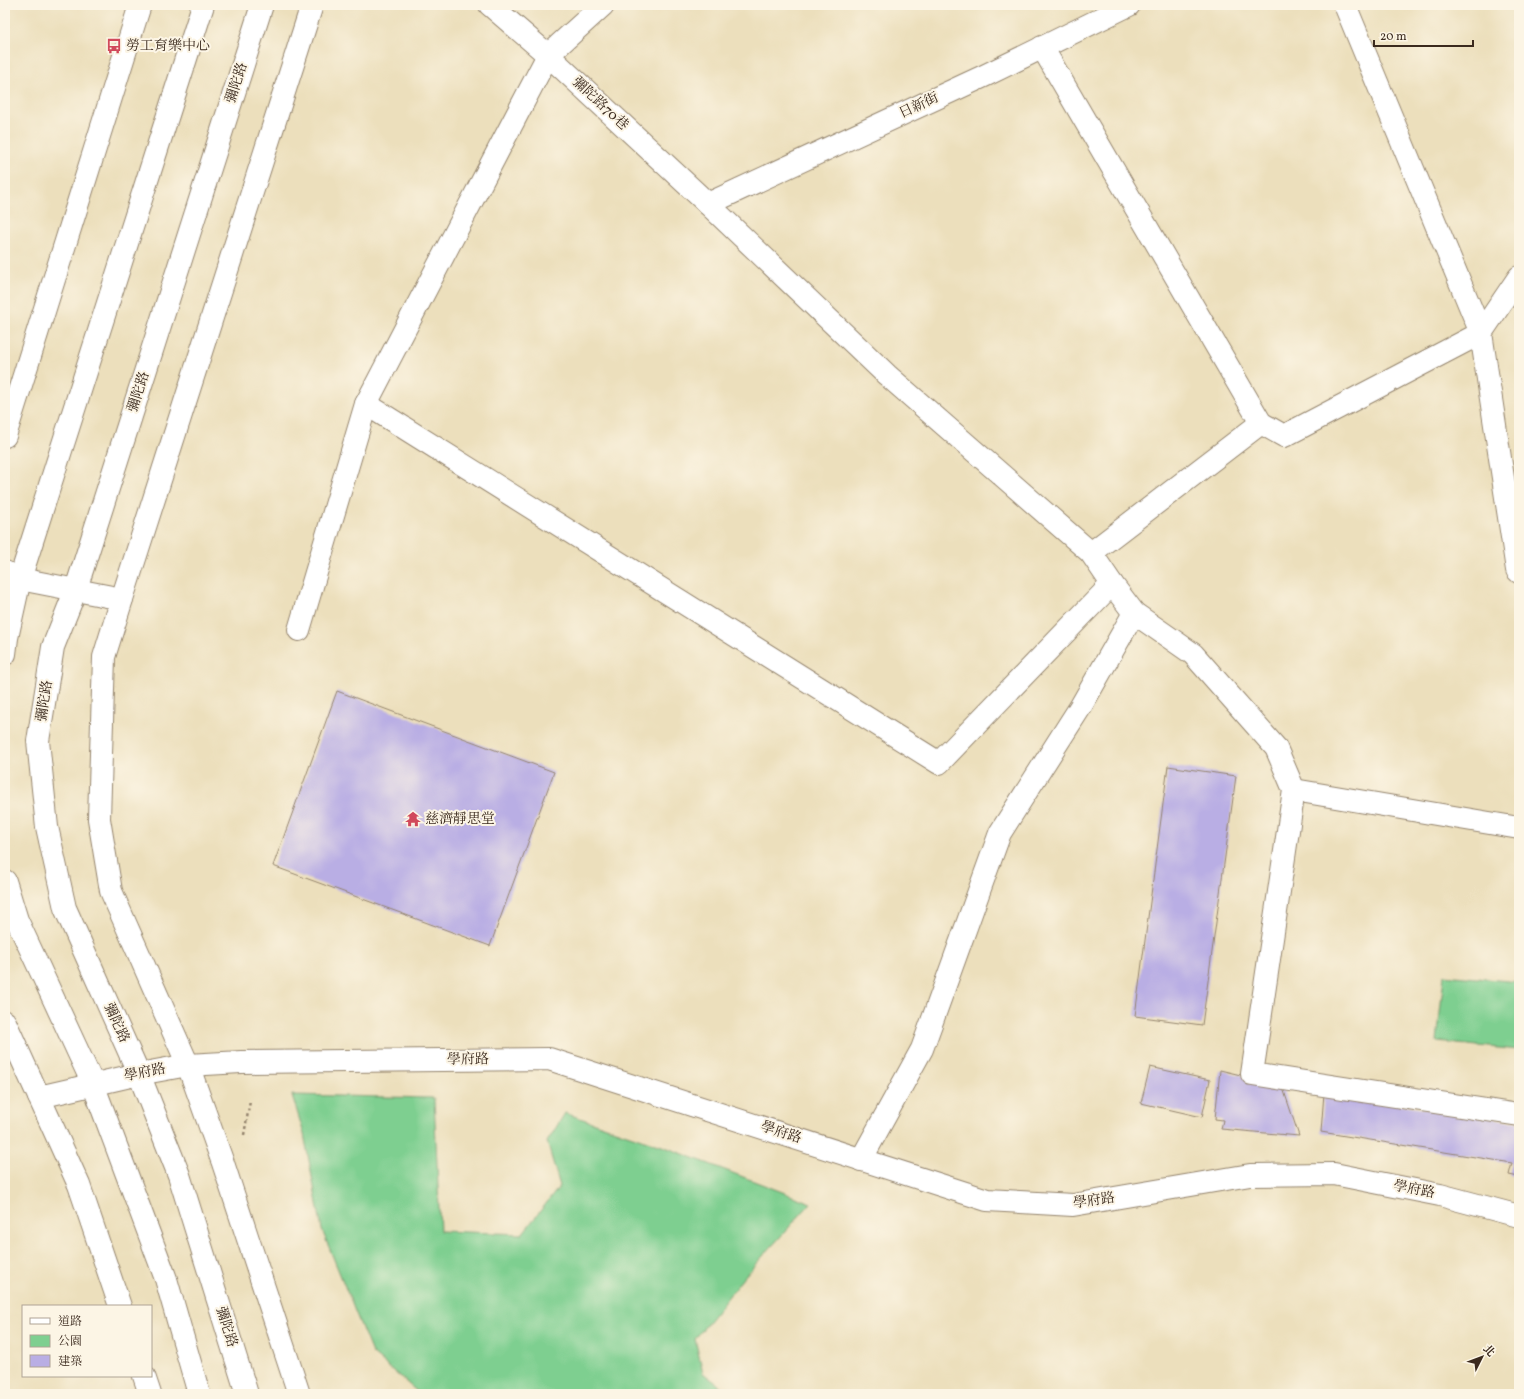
<svg xmlns="http://www.w3.org/2000/svg" width="1524" height="1399" font-family="Vollkorn,'Noto Serif TC',serif">
  <rect width="100%" height="100%" fill="#fcf5e5"/>
  <filter id="ink" filterUnits="userSpaceOnUse"><feTurbulence type="fractalNoise" baseFrequency=".025" numOctaves="2"/><feDisplacementMap in="SourceGraphic" scale="8" xChannelSelector="R" yChannelSelector="G"/><feConvolveMatrix kernelMatrix="1 2 1 2 8 2 1 2 1" color-interpolation-filters="sRGB"/></filter>
  <filter id="wash" filterUnits="userSpaceOnUse"><feTurbulence type="fractalNoise" baseFrequency=".012" numOctaves="4" result="noise"/><feDisplacementMap in="SourceGraphic" scale="16" xChannelSelector="R" yChannelSelector="G"/><feGaussianBlur stdDeviation="0.9" result="paint"/><feColorMatrix in="noise" values="0 0 0 0 0 0 0 0 0 0 0 0 0 0 0 0 0 1.4 0 .05"/><feComposite in="paint" operator="in"/></filter>
  <g filter="url(#wash)">
    <rect width="100%" height="100%" fill="#ecdfbc"/>
    <!-- green -->
    <g fill="#7ecf90" stroke="#5c7c57">
      <polygon points="1444,975 1519,982 1519,1050 1437,1042"/>
      <polygon points="292,1095 434,1098 440,1231 522,1234 560,1186 547,1142 565,1113 665,1147 811,1203 743,1278 695,1339 703,1373 731,1394 420,1394 372,1353 322,1230 304,1134"/>
    </g>
    <g id="blocks">
      <!-- building -->
      <g fill="#b9aee4">
        <polygon points="337,691 554,772 490,946 273,866"/>
        <polygon points="1168,766 1236,776 1202,1025 1135,1016"/>
        <polygon points="1150,1067 1210,1080 1202,1117 1141,1103"/>
        <polygon points="1220,1070 1282,1085 1299,1136 1221,1129 1223,1120 1215,1119"/>
        <polygon points="1324,1093 1519,1122 1519,1177 1509,1175 1512,1163 1321,1132"/>
      </g>
    </g>
  </g>
  <g filter="url(#ink)">
    <use href="#blocks" fill-opacity="0" stroke="#94846d" stroke-width="1"/>
    <g fill="none" stroke-linecap="round" stroke-linejoin="round">
      <defs>
        <g id="minor">
          <polyline points="490,5 548,55 708,204 887,375 1091,553 1112,584 1134,613 1193,654 1276,748 1294,790 1252,1074 1519,1115"/>
          <polyline points="603,5 548,55 366,404 939,763 1112,584"/>
          <polyline points="1042,47 1261,423 1284,436 1481,333 1345,5"/>
          <polyline points="708,204 984,76 1129,5"/>
          <polyline points="1519,277 1481,333 1517,570 1519,572"/>
          <polyline points="5,436 140,5"/>
          <polyline points="1091,553 1261,423"/>
          <polyline points="5,572 20,579 122,599"/>
          <polyline points="299,630 366,404"/>
          <polyline points="5,654 7,638 20,579 203,5"/>
          <polyline points="1294,790 1519,828"/>
          <polyline points="5,881 17,920 93,1084 166,1279 199,1394"/>
          <polyline points="5,1022 79,1185 120,1306"/>
          <polyline points="39,1097 139,1074 188,1065 241,1062 549,1059 987,1200 1073,1205 1250,1175 1334,1174 1440,1195 1519,1216"/>
          <polyline points="861,1160 922,1049 1000,833 1081,706 1134,613"/>
          <polyline points="144,1376 150,1394"/>
          <polyline points="247,1394 179,1175 139,1074 65,908 47,827 38,741 53,647 76,589 262,5"/>
          <polyline points="299,1394 223,1163 188,1065 111,891 99,819 104,657 122,599 312,5"/>
        </g>
      </defs>
      <!-- minor casing -->
      <use href="#minor" stroke="#94846d" stroke-width="24"/>
      <!-- path -->
      <polyline stroke="#94846d" stroke-width="2.5" stroke-dasharray="3 3" stroke-linecap="butt" points="244,1135 250,1101"/>
      <!-- minor -->
      <use href="#minor" stroke="#fff" stroke-width="22"/>
    </g>
  </g>
  <!-- icons -->
  <defs>
    <symbol id="bus-bare" viewBox="-9 -9 18 18"><path d="M-5-6H5V4H4V6H2V4H-2V6H-4V4H-5ZM-3.5-4V0h7V-4ZM-3.5 1.2v1.5H-2V1.2ZM2 1.2v1.5H3.5V1.2Z" fill="#d1495b" stroke="#fcf5e5" stroke-width="2.5" paint-order="stroke"/></symbol>
    <symbol id="temple-bare" viewBox="-9 -9 18 18"><path d="M0-6L5-2H3V0L6.5 2.5H4V6H1.5V3h-3V6H-4V2.5H-6.5L-3 0V-2H-5Z" fill="#d1495b" stroke="#fcf5e5" stroke-width="2.5" paint-order="stroke"/></symbol>
  </defs>
  <g fill-rule="evenodd">
    <use href="#bus-bare" x="103" y="35" width="22" height="22"/>
    <use href="#temple-bare" x="402" y="808" width="22" height="22"/>
  </g>
  <g text-anchor="middle" dominant-baseline="central" stroke-width="4" stroke-linejoin="round" paint-order="stroke">
    <!-- poi labels -->
    <g font-size="14" fill="#3b2a1e" stroke="#fcf5e5" text-anchor="start">
      <text x="126" y="46">勞工育樂中心</text>
      <text x="425" y="819">慈濟靜思堂</text>
    </g>
    <!-- street labels -->
    <g font-size="14" fill="#3b2a1e" stroke="#fcf5e5">
      <text transform="translate(237 83) rotate(-72)">彌陀路</text>
      <text transform="translate(600 104) rotate(43)">彌陀路70巷</text>
      <text transform="translate(919 106) rotate(-25)">日新街</text>
      <text transform="translate(139 392) rotate(-72)">彌陀路</text>
      <text transform="translate(45 701) rotate(-81)">彌陀路</text>
      <text transform="translate(116 1023) rotate(66)">彌陀路</text>
      <text transform="translate(468 1060) rotate(-1)">學府路</text>
      <text transform="translate(145 1073) rotate(-11)">學府路</text>
      <text transform="translate(781 1133) rotate(18)">學府路</text>
      <text transform="translate(1414 1190) rotate(11)">學府路</text>
      <text transform="translate(1094 1201) rotate(-8)">學府路</text>
      <text transform="translate(226 1327) rotate(73)">彌陀路</text>
    </g>
  </g>
  <!-- margin -->
  <rect width="1524" height="1399" fill="none" stroke="#fcf5e5" stroke-width="20"/>
  <!-- legend -->
  <rect x="22" y="1305" width="130" height="72" fill="#fcf5e5" stroke="#afa495"/>
  <rect x="30" y="1318" width="20" height="6" fill="#ffffff" stroke="#afa495"/>
  <text x="58" y="1325" font-size="12" fill="#3b2a1e">道路</text>
  <rect x="30" y="1335" width="20" height="12" fill="#7ecf90" stroke="#afa495"/>
  <text x="58" y="1345" font-size="12" fill="#3b2a1e">公園</text>
  <rect x="30" y="1355" width="20" height="12" fill="#b9aee4" stroke="#afa495"/>
  <text x="58" y="1365" font-size="12" fill="#3b2a1e">建築</text>
  <!-- north arrow -->
  <g transform="translate(1482 1357) rotate(48)" stroke="#fcf5e5" stroke-width="3" paint-order="stroke">
  <path d="M0-3L7 15L0 10L-7 15Z" fill="#3b2a1e"/>
  <text y="-6" font-size="11" font-weight="bold" text-anchor="middle" fill="#3b2a1e">北</text>
  </g>
  <!-- scale -->
  <path d="M1374 40v6h99v-6" fill="none" stroke="#3b2a1e" stroke-width="2"/>
  <text x="1380" y="40" font-size="12" fill="#3b2a1e" stroke="#fcf5e5" stroke-width="3" paint-order="stroke">20 m</text>
</svg>
